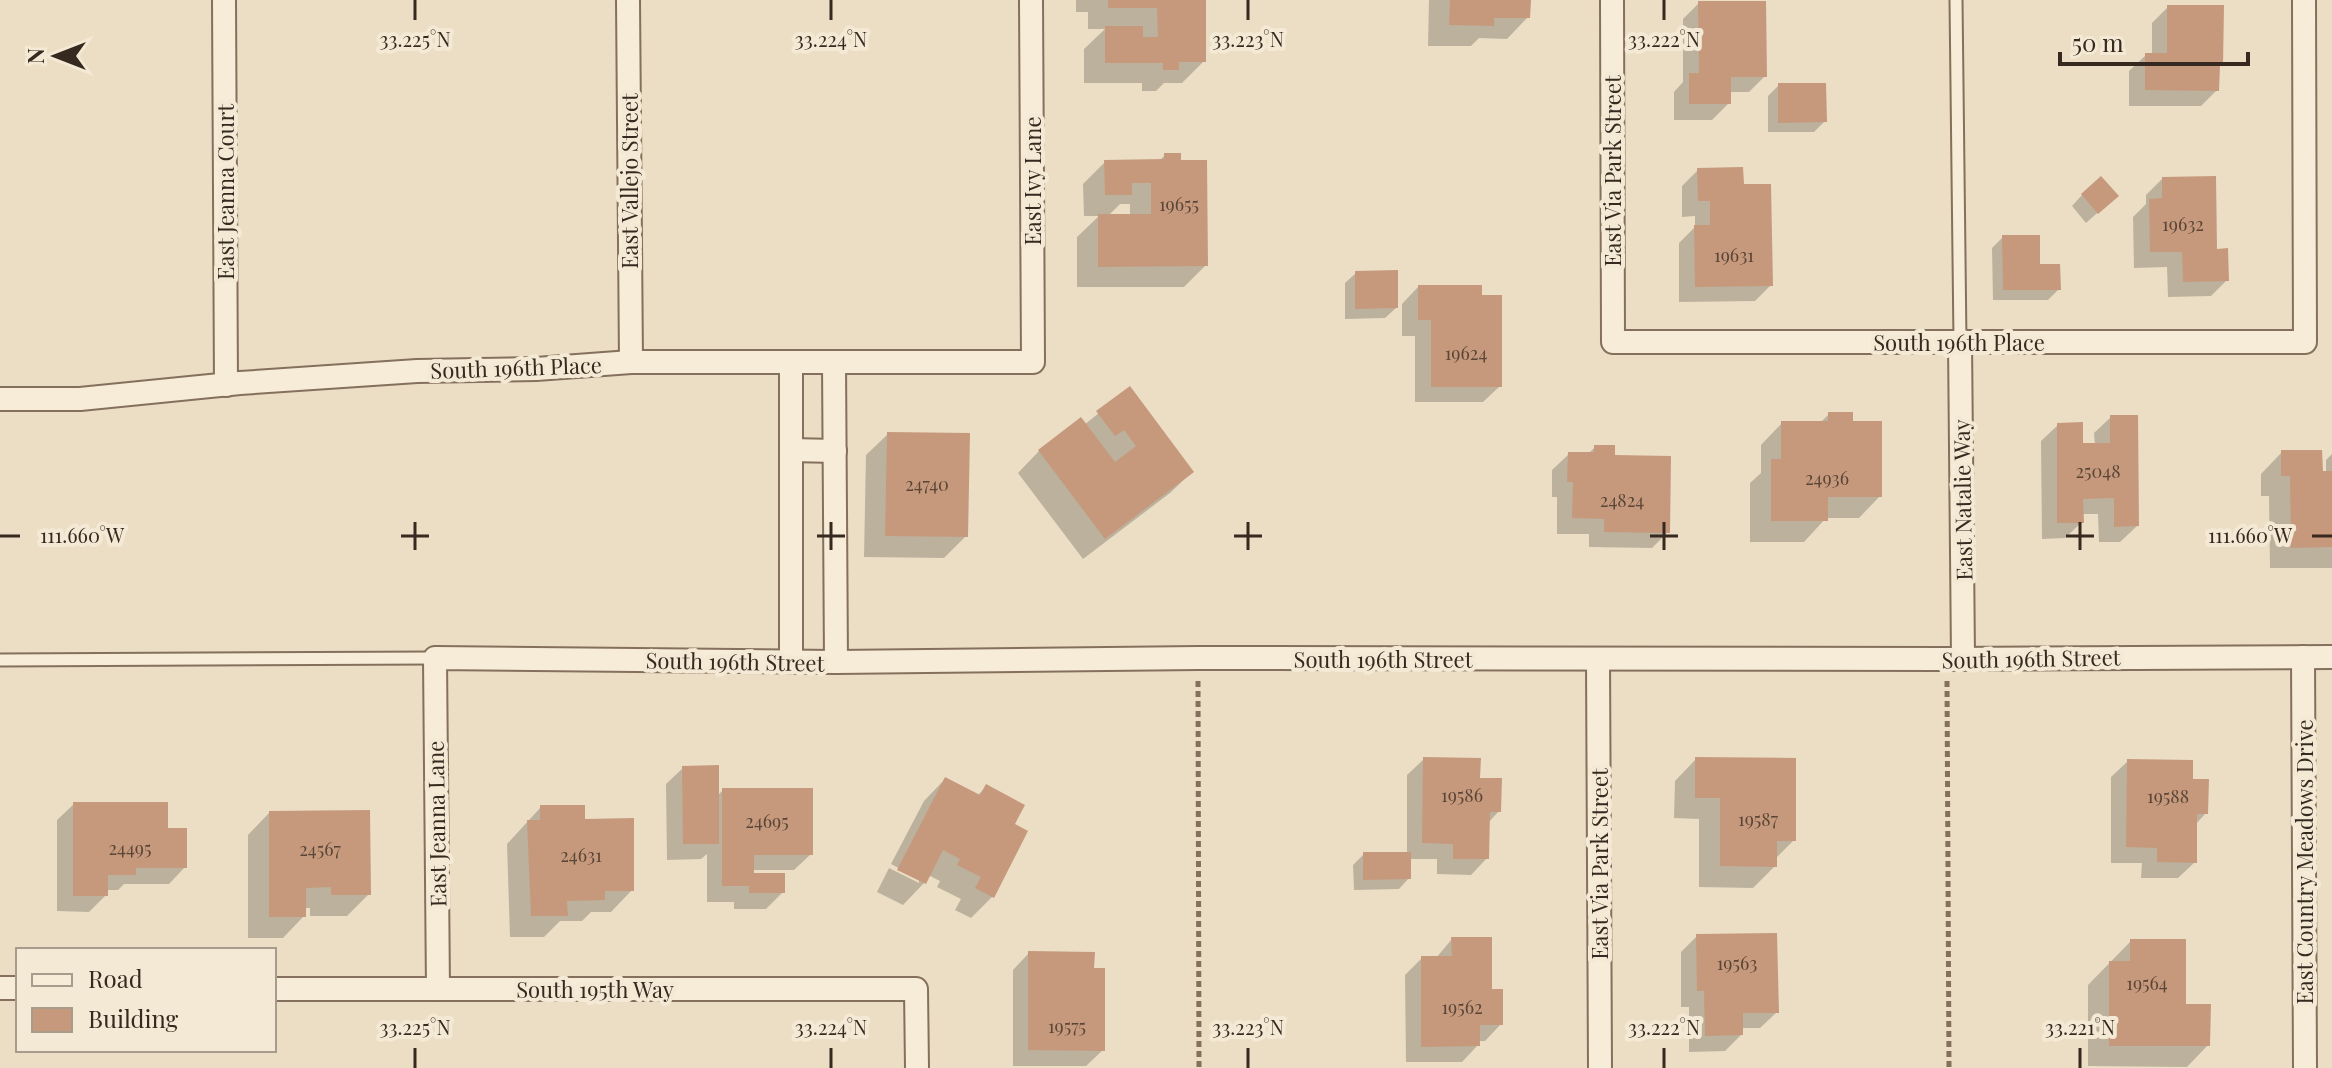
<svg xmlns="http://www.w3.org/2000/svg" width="2332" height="1068" font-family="'Playfair Display',serif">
  <rect width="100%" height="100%" fill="#ebdec5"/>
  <!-- shadow -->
  <g fill="#0003" fill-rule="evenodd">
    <polygon points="1076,0 1204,0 1204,61 1182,83 1164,83 1156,91 1142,91 1142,83 1084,83 1084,49 1105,29 1088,29 1088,12 1076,12"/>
    <polygon points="1429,0 1529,0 1528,17 1507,39 1479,38 1471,46 1428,46"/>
    <polygon points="1699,3 1765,76 1749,92 1729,92 1729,103 1712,120 1674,120 1674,92 1683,82 1683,19"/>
    <polygon points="2168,7 2221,65 2218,69 2217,90 2201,106 2129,106 2129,71 2146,55 2152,55 2152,23"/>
    <polygon points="1779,85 1825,121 1814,132 1768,132 1768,96"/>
    <path d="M1165 155 1206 265 1184 287H1077V237L1099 216H1084L1083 184 1105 162 1159 161ZM1120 204H1130V216H1108Z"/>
    <polygon points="1698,170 1742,186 1771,285 1755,301 1679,302 1679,243 1695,227 1695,216 1682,217 1682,186"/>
    <polygon points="2162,179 2215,251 2227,280 2211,296 2168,297 2167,267 2134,268 2133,217 2146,204 2146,195"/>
    <polygon points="2082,195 2105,206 2086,223 2072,206"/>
    <polygon points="2003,237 2038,266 2059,289 2048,300 1993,300 1992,248"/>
    <polygon points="1356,273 1396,308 1385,318 1345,319 1345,283"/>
    <polygon points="1418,287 1500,386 1483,402 1415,402 1415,336 1402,336 1402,304"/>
    <polygon points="1130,388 1192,472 1170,493 1083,559 1018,473 1039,451 1084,425"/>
    <polygon points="1829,414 1880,496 1859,518 1826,518 1804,542 1750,542 1750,483 1761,473 1761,445 1782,423 1820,423"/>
    <polygon points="2111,417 2137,526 2120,542 2099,542 2098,514 2082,514 2082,522 2065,538 2042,539 2041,441 2058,425 2081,445 2095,445 2094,433"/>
    <polygon points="888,434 966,536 944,558 864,557 866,455"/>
    <polygon points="1595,447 1613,457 1668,532 1652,548 1589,547 1589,534 1557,534 1557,497 1552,497 1552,470 1569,454 1588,454"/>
    <polygon points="2282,452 2321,473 2326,473 2326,460 2332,454 2332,568 2270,568 2269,496 2261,496 2261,474"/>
    <polygon points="1424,759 1478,780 1499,811 1488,823 1487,858 1471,875 1437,874 1437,859 1409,859 1409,878 1399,889 1354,890 1353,865 1364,854 1407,854 1407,775"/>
    <polygon points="1696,759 1794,840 1775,859 1775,866 1753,888 1699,887 1699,819 1674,818 1675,781"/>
    <polygon points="2128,761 2191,781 2206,813 2195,825 2195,862 2178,878 2141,878 2142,863 2111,863 2111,777"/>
    <polygon points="683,768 717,796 723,790 811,854 794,870 752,870 752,875 783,892 766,909 734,909 734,902 707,902 707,854 701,859 667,860 666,784"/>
    <polygon points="945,779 977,796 986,787 1012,825 992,897 971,918 955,910 961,899 937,887 940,881 928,875 924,883 903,905 877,892 889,868 919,883 919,879 891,864 924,801"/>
    <polygon points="74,804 166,830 185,867 169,884 124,884 118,890 106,890 106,895 89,912 57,911 57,820"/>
    <polygon points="541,807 583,821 632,890 611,912 591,912 582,921 560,921 544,937 510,937 507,844"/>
    <polygon points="269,813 369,894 347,916 310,916 310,908 304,908 304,916 283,938 248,938 248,835"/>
    <polygon points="1697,936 1777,1012 1760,1028 1741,1028 1741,1035 1725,1051 1689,1052 1689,1007 1681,1007 1681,952"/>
    <polygon points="1452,939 1490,991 1501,1024 1485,1041 1478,1041 1478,1045 1462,1062 1406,1062 1405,975 1422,958 1436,958"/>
    <polygon points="2131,941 2184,1006 2208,1045 2187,1067 2088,1066 2088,985"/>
    <polygon points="1029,953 1103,1050 1086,1066 1013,1066 1013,970"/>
  </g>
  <!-- building -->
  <g fill="#c6997d">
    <polygon points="1108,0 1206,0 1206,62 1179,62 1179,70 1163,70 1163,63 1105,63 1105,26 1143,26 1143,37 1158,37 1157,8 1108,8"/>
    <polygon points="1450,0 1531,0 1530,18 1494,18 1494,26 1449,25"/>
    <polygon points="1698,1 1766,1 1767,77 1731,77 1731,104 1689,104 1689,73 1699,73"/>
    <polygon points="2167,5 2224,5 2223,66 2220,66 2219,91 2145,90 2145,53 2167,53"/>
    <polygon points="1778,83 1826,83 1827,122 1778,123"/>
    <polygon points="1164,153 1181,153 1181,160 1207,160 1208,266 1098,267 1098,214 1151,214 1151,183 1132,183 1132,195 1105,195 1104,160 1164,159"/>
    <polygon points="1743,167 1744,184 1771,184 1773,286 1695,287 1694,225 1710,225 1710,201 1698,201 1697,168"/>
    <polygon points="2101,176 2119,196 2098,214 2081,194"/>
    <polygon points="2216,176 2217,249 2228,248 2229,281 2183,282 2182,252 2150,252 2149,199 2162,198 2162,177"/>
    <polygon points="2002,235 2040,235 2040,264 2060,264 2061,290 2003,290"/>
    <polygon points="1398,270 1398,308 1355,309 1355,271"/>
    <polygon points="1418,285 1482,285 1482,295 1502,295 1502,387 1431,387 1431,320 1418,320"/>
    <polygon points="1130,386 1194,472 1105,539 1038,450 1081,417 1115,462 1136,446 1124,430 1115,436 1096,411"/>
    <polygon points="1828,412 1853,412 1853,421 1882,421 1882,497 1828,497 1828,521 1771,521 1771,459 1781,459 1781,421 1828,421"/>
    <polygon points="2110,415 2138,415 2139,526 2114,527 2114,498 2083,499 2084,523 2057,523 2057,423 2083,422 2083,443 2110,443"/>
    <polygon points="887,432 970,433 968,537 885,536"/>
    <polygon points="1594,445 1615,445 1615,455 1671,456 1670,533 1604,532 1604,519 1572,518 1573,482 1567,482 1568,452 1594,452"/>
    <polygon points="2281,450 2322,450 2323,471 2332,471 2332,547 2291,548 2290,476 2281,476"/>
    <polygon points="1423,757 1481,758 1480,778 1502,778 1501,812 1490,812 1489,859 1453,859 1453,844 1422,843"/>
    <polygon points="1695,757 1796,758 1796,841 1777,841 1777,867 1720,866 1720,798 1695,798"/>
    <polygon points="2127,759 2193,760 2193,779 2209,779 2208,814 2197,814 2197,863 2157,862 2157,848 2126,847"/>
    <polygon points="719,765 719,844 683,844 682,766"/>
    <polygon points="945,777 980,795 986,784 1025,805 1015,824 1028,831 994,898 975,888 981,877 957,865 960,859 943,850 926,884 897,870"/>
    <polygon points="722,788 813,788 813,855 754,855 754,873 785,873 785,893 749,893 749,886 722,886"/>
    <polygon points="73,802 168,802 168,828 187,828 187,868 136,868 136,875 108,875 108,896 73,896"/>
    <polygon points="540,805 585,805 585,819 634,818 634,891 605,891 605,900 567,901 568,916 531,916 527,820 540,820"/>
    <polygon points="370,810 371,895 331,895 331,887 306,888 306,917 269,917 269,811"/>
    <polygon points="1363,852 1411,852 1411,879 1363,880"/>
    <polygon points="1777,933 1779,1013 1743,1013 1743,1035 1705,1036 1704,991 1697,991 1696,934"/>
    <polygon points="1451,937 1492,937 1492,989 1503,989 1503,1025 1480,1025 1480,1046 1421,1047 1421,956 1452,956"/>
    <polygon points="2130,939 2186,939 2186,1004 2211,1004 2210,1046 2109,1046 2109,961 2130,961"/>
    <polygon points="1028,951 1095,952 1094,968 1105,968 1105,1051 1028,1050"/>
  </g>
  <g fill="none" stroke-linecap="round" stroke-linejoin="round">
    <defs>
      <g id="service">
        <polyline points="1956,0 1960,342"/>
        <polyline points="0,660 435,658"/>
      </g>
      <g id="minor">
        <polyline points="224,0 226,385"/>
        <polyline points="628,0 631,362"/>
        <polyline points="1612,0 1613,342 2305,342 2304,0"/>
        <polyline points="1960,342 1963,658"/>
        <polyline points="791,362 791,662"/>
        <polyline points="834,362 836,662"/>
        <polyline points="0,399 80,399 240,383 417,371 536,369 631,362 1033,362 1031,0"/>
        <polyline points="791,450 835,451"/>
        <polyline points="2303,657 2305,1068"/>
        <polyline points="1598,659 1600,1068"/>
        <polyline points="0,988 18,988"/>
        <polyline points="274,989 916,989 917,1068"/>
        <polyline points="438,989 435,658 836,662 1198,658 1947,659 2332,657"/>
      </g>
    </defs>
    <!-- service casing -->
    <use href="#service" stroke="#84705c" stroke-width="15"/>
    <!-- minor casing -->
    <use href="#minor" stroke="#84705c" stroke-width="26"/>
    <!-- path -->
    <g stroke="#84705c" stroke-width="5" stroke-dasharray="6 4" stroke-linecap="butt">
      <polyline points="1198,681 1199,1068"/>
      <polyline points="1947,681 1949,1068"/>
    </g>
    <!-- service -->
    <use href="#service" stroke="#f6ecd7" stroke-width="11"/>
    <!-- minor -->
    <use href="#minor" stroke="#f6ecd7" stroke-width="22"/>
  </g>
  <!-- ticks -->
  <path fill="none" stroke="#36291f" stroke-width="3" d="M415 0V20M831 0V20M1248 0V20M1664 0V20M415 522V550M831 522V550M1248 522V550M1664 522V550M2080 522V550M0 536H20M401 536H429M817 536H845M1234 536H1262M1650 536H1678M2066 536H2094M2312 536H2332M415 1048V1068M831 1048V1068M1248 1048V1068M1664 1048V1068M2080 1048V1068"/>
  <g text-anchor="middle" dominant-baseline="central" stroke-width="8" stroke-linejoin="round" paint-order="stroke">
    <!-- number labels -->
    <g font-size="18" fill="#5a4536">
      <text x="1179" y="204">19655</text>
      <text x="2183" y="224">19632</text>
      <text x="1734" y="255">19631</text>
      <text x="1466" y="353">19624</text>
      <text x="2098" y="471">25048</text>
      <text x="1827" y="478">24936</text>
      <text x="927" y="484">24740</text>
      <text x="1622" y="500">24824</text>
      <text x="1462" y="795">19586</text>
      <text x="2168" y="796">19588</text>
      <text x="1758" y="819">19587</text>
      <text x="767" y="821">24695</text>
      <text x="130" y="848">24495</text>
      <text x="320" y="849">24567</text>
      <text x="581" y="855">24631</text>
      <text x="1737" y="963">19563</text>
      <text x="2147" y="983">19564</text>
      <text x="1462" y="1007">19562</text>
      <text x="1067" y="1026">19575</text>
    </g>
    <!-- street labels -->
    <g font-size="22" fill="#36291f" stroke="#f3e9d4">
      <text transform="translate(1612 171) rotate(-90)">East Via Park Street</text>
      <text transform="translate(629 181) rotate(-90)">East Vallejo Street</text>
      <text transform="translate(1032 181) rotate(-90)">East Ivy Lane</text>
      <text transform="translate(225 192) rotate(-90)">East Jeanna Court</text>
      <text x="1959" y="342">South 196th Place</text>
      <text transform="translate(516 367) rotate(-2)">South 196th Place</text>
      <text transform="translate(1962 500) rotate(-91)">East Natalie Way</text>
      <text transform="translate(2031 658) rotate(-1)">South 196th Street</text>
      <text x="1383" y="659">South 196th Street</text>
      <text transform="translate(735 661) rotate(1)">South 196th Street</text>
      <text transform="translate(436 824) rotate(-91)">East Jeanna Lane</text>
      <text transform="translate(2304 862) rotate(-90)">East Country Meadows Drive</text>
      <text transform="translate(1599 864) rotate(-90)">East Via Park Street</text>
      <text x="595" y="989">South 195th Way</text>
    </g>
  </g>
  <g font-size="20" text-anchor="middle" fill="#36291f" stroke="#f3e9d4" stroke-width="8" stroke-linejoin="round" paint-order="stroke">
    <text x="415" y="47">33.225°N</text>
    <text x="831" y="47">33.224°N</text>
    <text x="1248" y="47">33.223°N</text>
    <text x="1664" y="47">33.222°N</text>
    <text x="2250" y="543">111.660°W</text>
    <text x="82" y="543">111.660°W</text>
    <text x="415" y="1035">33.225°N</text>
    <text x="831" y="1035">33.224°N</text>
    <text x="1248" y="1035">33.223°N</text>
    <text x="1664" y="1035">33.222°N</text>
    <text x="2080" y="1035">33.221°N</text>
  </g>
  <!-- legend -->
  <rect x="16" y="948" width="260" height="104" fill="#f3e9d4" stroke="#a79c8c" stroke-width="2"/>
  <rect x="32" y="974" width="40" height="12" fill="#f6ecd7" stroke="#a79c8c" stroke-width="2"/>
  <text x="88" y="988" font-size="24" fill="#36291f">Road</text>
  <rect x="32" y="1008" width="40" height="24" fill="#c6997d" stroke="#a79c8c" stroke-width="2"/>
  <text x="88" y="1028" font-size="24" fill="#36291f">Building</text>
  <!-- north arrow -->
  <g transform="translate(56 56) rotate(270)" stroke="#f3e9d4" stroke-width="6" paint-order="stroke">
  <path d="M0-6L14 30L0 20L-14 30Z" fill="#36291f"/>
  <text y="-12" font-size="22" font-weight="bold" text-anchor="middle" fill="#36291f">N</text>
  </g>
  <!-- scale -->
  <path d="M2060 52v12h188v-12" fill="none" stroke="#36291f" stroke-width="4"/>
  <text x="2072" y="52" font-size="24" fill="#36291f" stroke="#f3e9d4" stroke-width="6" paint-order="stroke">50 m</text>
</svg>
